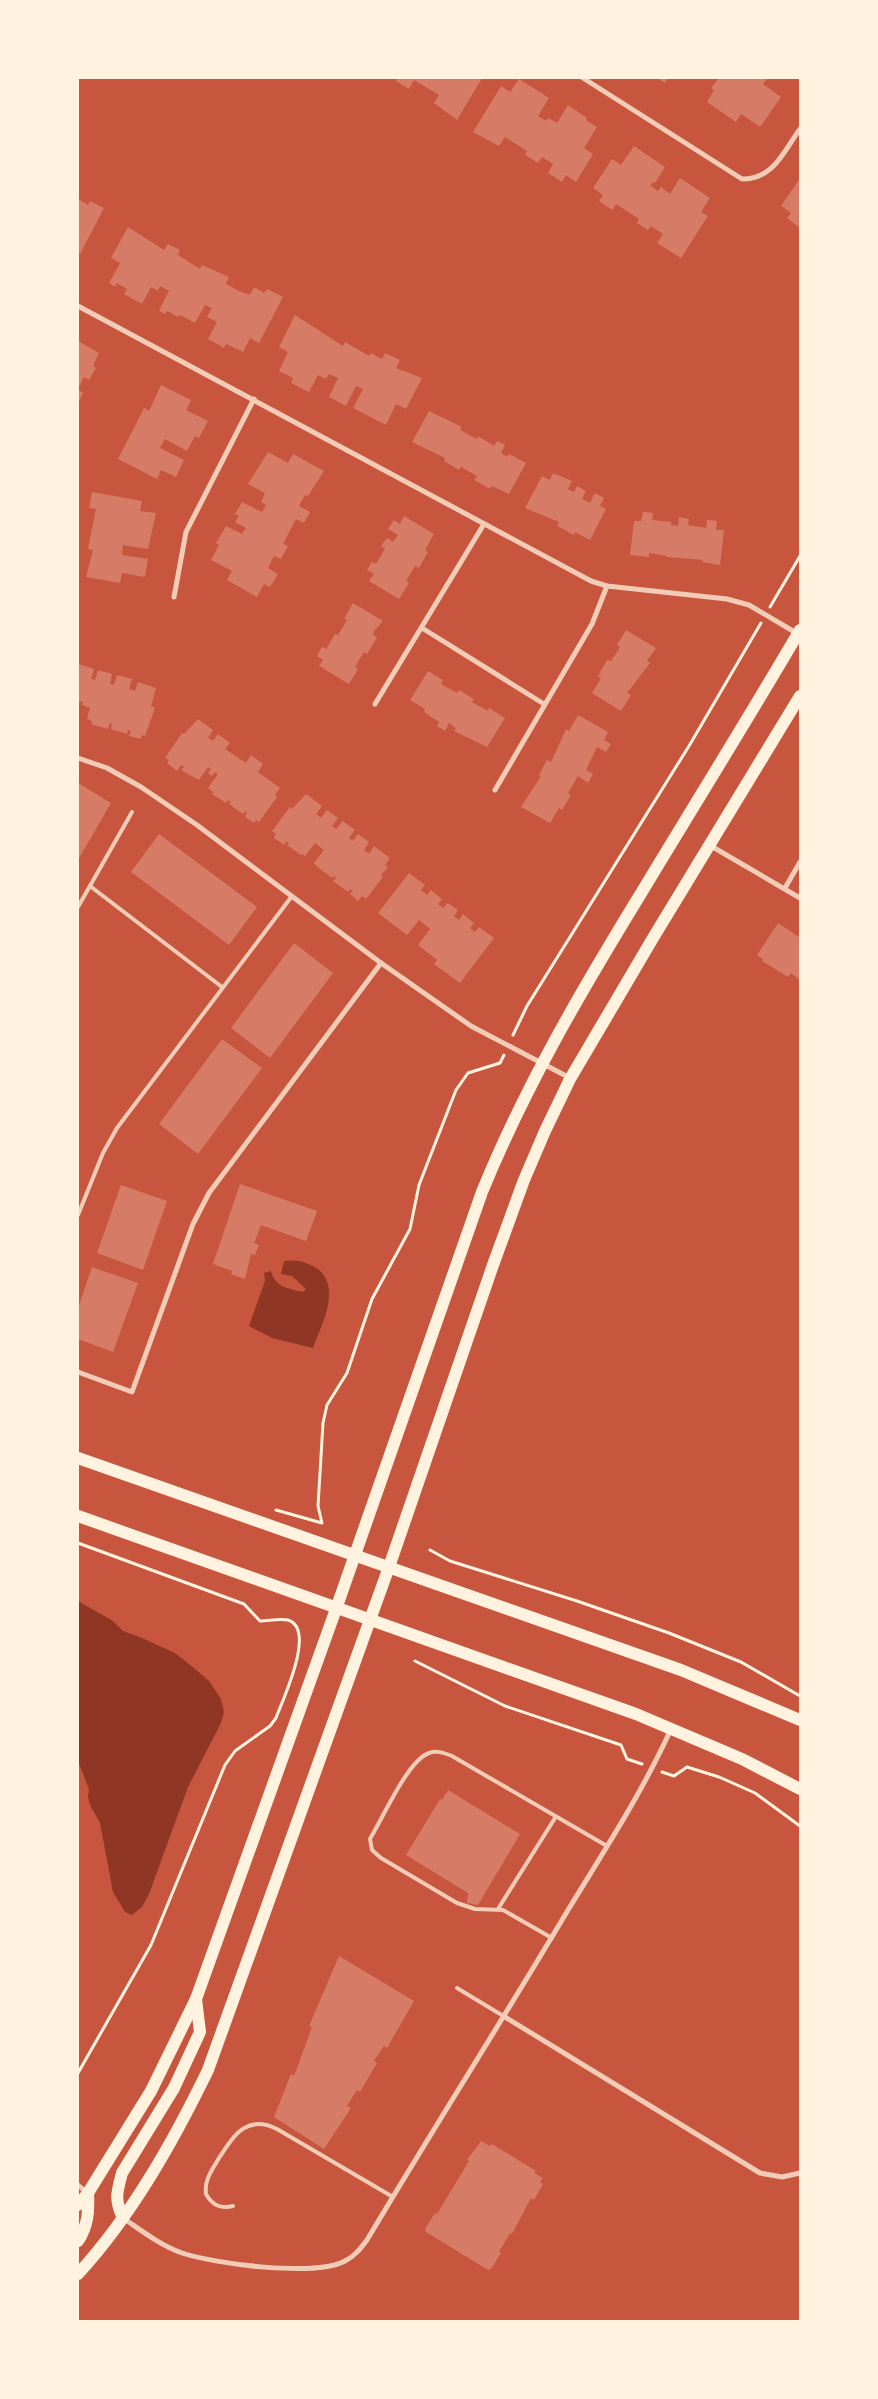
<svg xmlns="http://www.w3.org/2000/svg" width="878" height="2399" font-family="'IBM Plex Sans',sans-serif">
  <rect width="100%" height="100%" fill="#c8553d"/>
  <!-- water -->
  <g fill="#8f3625">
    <path d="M284 1261C296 1259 308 1262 318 1269 342 1289 321 1325 313 1348L272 1338 249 1326 265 1281 264 1273 271 1271C274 1287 290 1289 303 1292L306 1289 292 1276 281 1274Z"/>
    <polygon points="78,1601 113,1621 123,1631 142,1638 175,1653 194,1668 209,1681 221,1699 224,1712 221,1723 188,1787 149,1894 142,1907 132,1915 125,1912 113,1892 100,1823 90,1805 88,1797 89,1789 78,1761"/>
  </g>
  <!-- building -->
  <g fill="#d67c66">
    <polygon points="398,78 482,78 457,120 434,103 439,95 414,80 409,89 396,81"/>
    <polygon points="657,78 668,78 665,83"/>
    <polygon points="719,78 768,78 763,84 781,97 760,127 741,114 736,122 707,102 714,90 711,88"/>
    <polygon points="519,79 549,98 538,116 546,121 548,118 557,123 568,105 587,118 586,120 597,127 584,148 593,154 576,182 566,175 562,182 548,173 553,164 542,157 538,163 525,155 527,151 505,137 499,146 473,132 501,86 510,92"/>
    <polygon points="634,146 665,167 655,183 653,182 650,186 658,191 661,187 670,194 680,178 710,198 701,212 708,216 681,258 657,243 663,234 651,226 648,230 637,223 639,219 616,204 612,210 599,201 603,195 593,188 612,159 621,165"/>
    <polygon points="800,178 800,228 787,218 791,213 781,206"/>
    <polygon points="78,199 88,205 90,201 104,208 80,254 78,252"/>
    <polygon points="128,227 164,250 168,244 180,250 178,255 200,269 202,265 229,277 226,284 239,291 250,295 254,287 264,293 267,289 283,297 259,343 250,338 243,352 226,344 224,348 208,339 217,322 207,317 212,308 205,305 195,323 180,315 178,317 167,311 165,314 159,311 169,291 160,286 158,291 151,287 142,304 124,294 127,289 117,283 115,287 109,283 120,263 111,258"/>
    <polygon points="295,315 343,346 345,342 369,356 371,353 382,359 385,353 400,360 396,368 422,378 406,409 396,404 386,425 353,408 363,389 356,386 346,406 329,397 338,378 329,374 326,379 318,375 309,392 291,383 293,378 279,371 288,352 279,347"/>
    <polygon points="78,341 99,353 93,366 96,368 89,380 84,377 78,389"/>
    <polygon points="161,385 191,400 186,410 208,421 199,438 195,436 187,451 165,439 160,448 184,460 176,477 161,470 157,479 118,459 144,408 149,411"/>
    <polygon points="78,390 83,393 78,403"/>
    <polygon points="429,411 462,427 460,430 477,439 478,436 494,446 497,441 505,445 501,453 507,457 509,454 526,463 509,494 492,486 490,489 474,480 477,476 461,467 459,470 444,461 445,458 412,442"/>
    <polygon points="268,452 288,463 293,454 324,471 308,496 305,495 299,506 310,512 304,523 296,519 283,544 288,546 281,559 274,556 268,568 278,574 270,587 264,584 257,597 227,580 232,571 211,560 219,545 216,543 226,526 242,534 246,528 235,522 239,516 235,514 242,502 262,512 266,505 261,502 265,493 248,484"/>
    <polygon points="553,473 572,481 568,489 574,492 577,486 586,491 582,499 590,503 595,493 604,498 600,506 606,509 590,540 575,532 574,535 557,526 559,522 525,508 542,476 550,480"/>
    <polygon points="92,492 142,501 140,511 156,513 148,549 123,545 122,555 148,559 145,577 122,573 120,583 86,577 93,550 88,549 96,509 89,508"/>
    <polygon points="643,512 653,513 652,520 671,522 671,525 678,526 679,517 689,519 688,525 706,528 707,520 717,521 716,530 724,530 720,565 702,562 703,560 667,557 667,556 649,553 649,557 630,555 634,521 641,521"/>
    <polygon points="404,516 434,534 425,550 428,552 419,568 415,566 406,581 409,583 399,599 369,581 374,574 367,570 372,562 376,564 385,549 381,546 387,538 393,542 398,535 388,529 394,520 400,524"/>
    <polygon points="353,603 383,621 374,631 373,635 377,638 367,654 364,652 355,667 358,669 349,684 319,666 323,660 317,656 322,647 326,649 335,634 338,635 347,620 344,619"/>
    <polygon points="626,630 656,648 647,661 650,663 627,693 631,695 621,711 592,693 601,678 598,676 607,660 611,661 620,647 617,645"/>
    <polygon points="79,664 94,669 91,679 95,680 98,670 112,674 110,684 114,685 117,675 132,679 129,689 135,691 138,682 156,688 151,706 155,708 145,736 142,735 141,739 129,736 131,731 128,730 127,734 111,729 112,724 110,723 108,729 91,724 92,721 87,719 90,708 82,705 83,702 80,701 78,706"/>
    <polygon points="428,671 443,680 441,684 457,693 459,690 474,699 472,702 488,711 489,708 505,718 487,747 454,731 456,728 449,723 445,731 437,726 439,722 424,712 425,709 410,700"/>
    <polygon points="578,715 608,732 604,740 611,744 606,752 597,747 586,770 593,774 588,783 578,776 568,793 571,795 562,810 559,808 550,823 521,807 541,776 539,775 547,760 551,762 566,729 569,731"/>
    <polygon points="198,719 213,730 208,738 213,741 218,734 230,743 225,749 246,763 251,755 263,764 258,772 280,788 275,795 277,797 259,822 256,820 254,823 245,817 247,813 245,811 243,814 229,804 231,802 228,800 226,803 212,794 213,792 208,788 218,774 215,772 212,776 208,773 211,769 208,767 199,780 181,770 184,767 181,765 177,771 167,763 169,760 165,758 182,733 184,734"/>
    <polygon points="78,783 111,803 78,860"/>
    <polygon points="306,794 322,806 316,814 321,818 327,810 338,818 332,826 336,829 343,821 355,830 349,838 353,841 358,834 369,842 364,850 369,854 374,846 390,858 385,865 388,867 381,875 383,877 366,899 362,896 358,901 350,894 353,890 350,889 348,892 333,881 336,878 334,876 332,878 319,868 314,863 324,850 315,843 305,856 302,854 301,855 287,845 289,843 286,841 284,845 274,838 276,834 272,831 290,807 292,809"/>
    <polygon points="159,834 257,907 229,945 131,872"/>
    <polygon points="409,873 425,885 421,890 427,895 431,890 442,899 438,904 443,908 448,903 458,910 454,916 459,920 463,914 474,923 470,928 475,932 479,927 494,938 460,983 434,964 437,960 418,945 430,929 419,920 407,935 378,913"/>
    <polygon points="778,923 799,937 800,935 800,980 791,973 788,977 762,961 763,959 757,955"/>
    <polygon points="294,943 333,973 270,1058 231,1028"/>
    <polygon points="222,1039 262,1068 198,1154 159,1124"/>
    <polygon points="240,1184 317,1211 306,1241 261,1225 254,1243 259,1245 255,1255 251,1254 245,1279 231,1274 232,1271 213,1264"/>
    <polygon points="121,1185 167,1201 143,1270 97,1253"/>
    <polygon points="92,1267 138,1283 113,1352 78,1339 78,1308"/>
    <polygon points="448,1790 520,1834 478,1905 467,1903 468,1893 406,1855 440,1799 442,1800"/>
    <polygon points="339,1956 414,2001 387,2048 384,2046 374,2061 377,2063 360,2092 357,2090 347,2106 351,2108 324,2149 274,2117 291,2074 294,2076 312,2027 309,2026"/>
    <polygon points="481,2141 490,2146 492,2144 536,2171 534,2173 543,2178 540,2182 543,2184 534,2200 531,2198 512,2234 510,2233 499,2252 501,2253 491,2269 488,2270 426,2232 425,2229 435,2213 437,2214 469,2161 467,2160"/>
  </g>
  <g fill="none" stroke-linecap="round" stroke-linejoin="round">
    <!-- path -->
    <g stroke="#fff3e0" stroke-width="3">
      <polyline points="770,607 800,556"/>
      <polyline points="513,1035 527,1006 689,746 761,623"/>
      <polyline points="276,1510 322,1523 318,1506 323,1423 327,1405 347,1373 372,1299 410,1229 419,1185 456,1090 468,1073 500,1063 504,1055"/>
      <path d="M78 1543 244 1604 260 1621C268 1621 280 1618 288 1620 317 1629 282 1701 276 1718L270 1726 235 1751 225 1765 151 1945 78 2073"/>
      <polyline points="430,1550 450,1561 577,1601 669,1633 741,1662 800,1696"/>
      <polyline points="415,1661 505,1706 621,1745 627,1759 642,1764"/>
      <polyline points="662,1772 674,1776 687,1767 719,1777 755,1793 800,1826"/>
    </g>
    <!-- service -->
    <g stroke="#f1ccb7" stroke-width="4">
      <polyline points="90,886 222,987"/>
      <polyline points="78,907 132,812"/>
      <polyline points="78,1215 103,1153 117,1128 292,896"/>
      <polyline points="498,1909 555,1818"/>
      <path d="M552 1938 503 1910 475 1909 457 1903 381 1858 372 1850 370 1839 375 1830C386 1811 409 1760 429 1753 437 1750 444 1753 452 1756L607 1846"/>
      <polyline points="457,1988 505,2017"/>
      <path d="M233 2206C220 2209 212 2205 206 2194 204 2180 212 2170 219 2158 234 2135 247 2114 277 2129L393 2197"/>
    </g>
    <!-- minor -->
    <g stroke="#f1ccb7" stroke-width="5">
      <path d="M583 78 742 179C774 179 783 152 800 129"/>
      <polyline points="78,306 591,581 607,586 727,599 749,605 798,634"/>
      <polyline points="174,597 186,532 254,399"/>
      <polyline points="422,628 544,704"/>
      <polyline points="375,704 484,524"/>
      <polyline points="78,758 107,768 141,787 197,825 381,963 471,1026 570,1078"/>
      <polyline points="495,790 592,624 607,586"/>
      <polyline points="711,846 800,898"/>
      <polyline points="785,888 800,862"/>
      <polyline points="78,1372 132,1392 193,1224 209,1193 381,963"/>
      <polyline points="505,2017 760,2173 782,2177 800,2173"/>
      <polyline points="78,2185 87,2193"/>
      <path d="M123 2218C142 2231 160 2245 182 2253 215 2264 315 2277 345 2261 355 2256 361 2248 367 2240 433 2129 502 2021 568 1910 604 1851 642 1793 671 1729"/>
    </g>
    <!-- primary -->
    <g stroke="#fff3e0" stroke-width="12">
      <polyline points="78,1458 681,1670 800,1720"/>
      <polyline points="78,1516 636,1714 742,1759 800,1789"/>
      <path d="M78 2205 88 2193 151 2091 196 1999 336 1609 482 1192C526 1085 580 993 640 895 693 807 748 719 800 630"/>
      <path d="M123 2218C114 2199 117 2192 122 2173L174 2088 200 2032 196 1999"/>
      <path d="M78 2241C88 2226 89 2211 88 2193"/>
      <path d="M78 2274C132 2215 173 2142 208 2070L389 1567 493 1265 524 1180 545 1131 570 1079 653 938 800 696"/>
    </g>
  </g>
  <!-- border -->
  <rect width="878" height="2399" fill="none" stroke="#fff3e0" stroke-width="158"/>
</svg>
